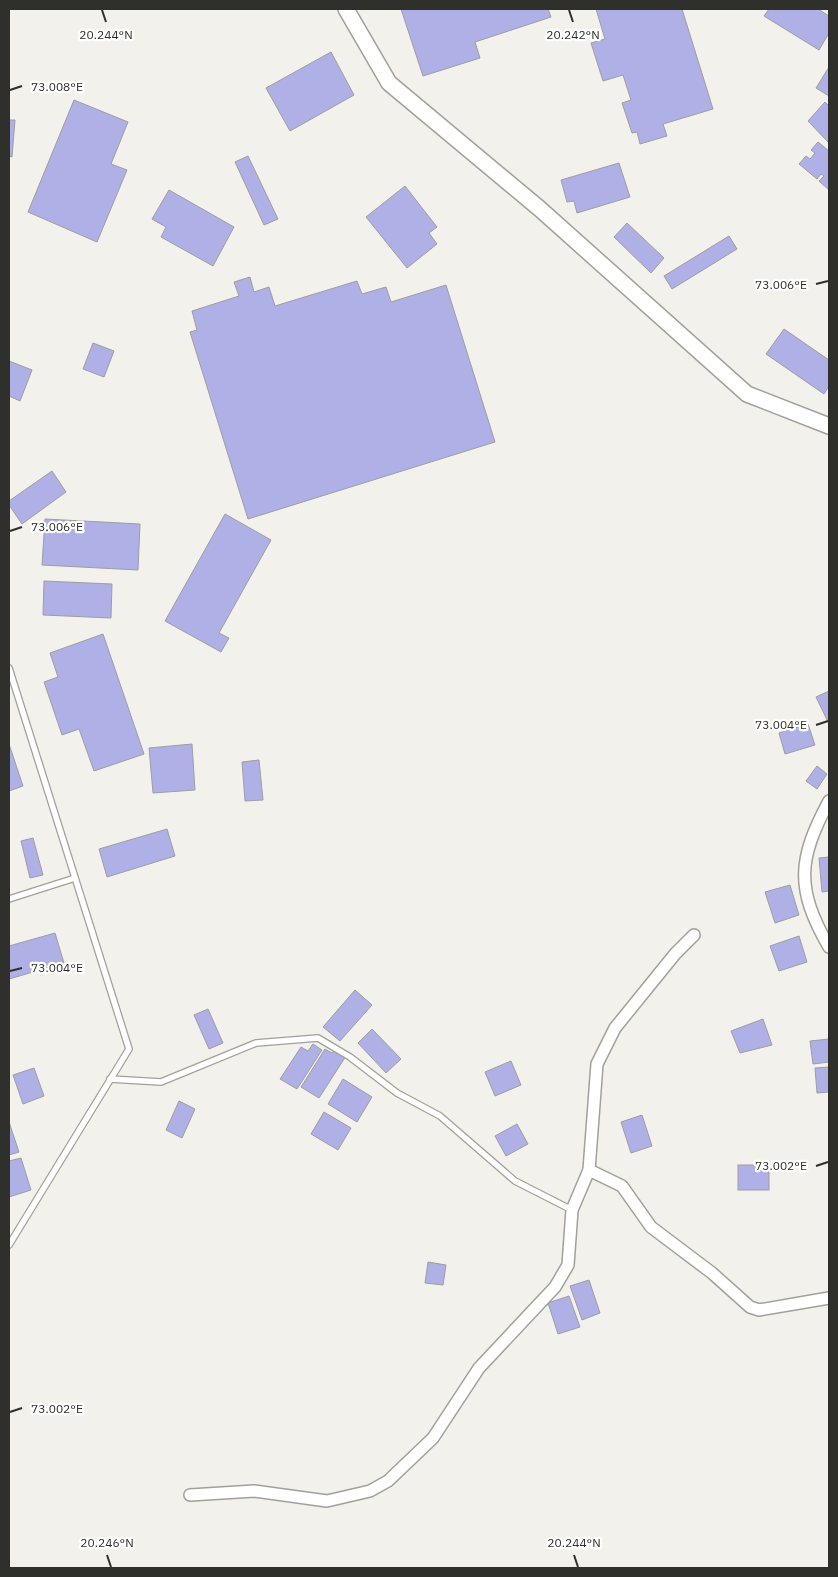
<svg xmlns="http://www.w3.org/2000/svg" width="838" height="1577" font-family="'IBM Plex Sans',sans-serif">
  <rect width="100%" height="100%" fill="#f2f1eb"/>
  <!-- building -->
  <g fill="#afb0e6" stroke="#9d9da3">
    <polygon points="401,9 548,9 551,17 475,42 480,58 423,76"/>
    <polygon points="596,9 682,9 713,109 663,124 667,136 640,144 637,132 632,133 622,103 631,100 623,75 603,81 591,43 605,39"/>
    <polygon points="769,9 818,9 829,16 829,33 819,50 764,16"/>
    <polygon points="331,52 354,95 290,131 266,88"/>
    <polygon points="829,67 829,96 816,88"/>
    <polygon points="74,100 128,122 111,164 127,170 97,242 28,212"/>
    <polygon points="825,102 829,106 829,143 808,121"/>
    <polygon points="9,120 15,120 12,157 9,156"/>
    <polygon points="818,142 829,151 829,190 819,181 824,176 821,174 817,179 799,164 806,156 810,159 815,153 811,150"/>
    <polygon points="248,156 278,219 264,225 235,162"/>
    <polygon points="619,163 630,197 577,213 574,201 567,202 561,180"/>
    <polygon points="405,186 437,227 429,233 437,244 407,268 366,217"/>
    <polygon points="169,190 234,227 213,266 161,237 166,227 152,219"/>
    <polygon points="627,223 664,258 651,273 614,237"/>
    <polygon points="729,236 737,249 672,289 664,276"/>
    <polygon points="250,277 254,292 269,287 275,306 357,281 362,294 386,287 391,302 446,285 495,442 248,519 190,332 197,330 192,311 239,296 234,282"/>
    <polygon points="784,329 829,360 829,386 824,394 766,354"/>
    <polygon points="93,343 114,351 104,377 83,369"/>
    <polygon points="9,361 32,370 20,401 9,396"/>
    <polygon points="52,471 66,492 22,524 9,505 9,501"/>
    <polygon points="225,514 271,540 219,633 229,638 221,652 165,621"/>
    <polygon points="45,519 140,524 138,570 42,565"/>
    <polygon points="44,581 112,584 111,618 43,615"/>
    <polygon points="103,634 144,754 94,771 79,729 62,735 44,682 58,677 50,653"/>
    <polygon points="829,691 829,724 816,697"/>
    <polygon points="808,724 815,745 785,754 779,733"/>
    <polygon points="9,744 23,786 9,791"/>
    <polygon points="192,744 195,790 153,793 149,748"/>
    <polygon points="259,760 263,800 245,801 242,762"/>
    <polygon points="817,766 827,774 817,789 806,781"/>
    <polygon points="167,829 175,856 107,877 99,849"/>
    <polygon points="33,838 43,875 30,878 21,841"/>
    <polygon points="829,857 829,891 822,892 819,858"/>
    <polygon points="790,885 799,915 775,923 765,892"/>
    <polygon points="55,933 64,963 9,979 9,946"/>
    <polygon points="799,936 807,962 779,971 770,946"/>
    <polygon points="355,990 372,1005 340,1041 323,1027"/>
    <polygon points="208,1009 223,1043 209,1049 194,1015"/>
    <polygon points="763,1019 772,1045 740,1053 731,1031"/>
    <polygon points="372,1029 401,1059 386,1073 358,1043"/>
    <polygon points="829,1039 829,1062 813,1064 810,1041"/>
    <polygon points="313,1044 322,1050 297,1089 280,1079 301,1047 308,1051"/>
    <polygon points="325,1049 332,1053 335,1049 346,1056 319,1098 301,1087"/>
    <polygon points="511,1061 521,1085 495,1096 485,1072"/>
    <polygon points="829,1067 829,1092 817,1093 815,1068"/>
    <polygon points="34,1068 44,1096 23,1104 13,1075"/>
    <polygon points="343,1079 372,1097 357,1122 328,1104"/>
    <polygon points="179,1101 195,1109 182,1138 166,1130"/>
    <polygon points="324,1112 351,1128 338,1150 311,1134"/>
    <polygon points="642,1115 652,1146 631,1153 621,1122"/>
    <polygon points="9,1122 19,1152 9,1155"/>
    <polygon points="517,1124 528,1144 506,1156 495,1136"/>
    <polygon points="21,1158 31,1190 9,1197 9,1161"/>
    <rect x="738" y="1165" width="31" height="25"/>
    <polygon points="428,1262 446,1265 443,1285 425,1283"/>
    <polygon points="589,1280 600,1313 582,1320 570,1286"/>
    <polygon points="569,1296 580,1327 558,1334 548,1303"/>
  </g>
  <g fill="none" stroke-linecap="round" stroke-linejoin="round">
    <defs>
      <g id="service">
        <polyline points="9,668 129,1049 9,1245"/>
        <polyline points="9,899 75,878"/>
        <polyline points="110,1079 161,1082 256,1043 318,1038 350,1057 397,1093 440,1116 515,1181 572,1210"/>
      </g>
      <g id="minor">
        <path d="M829 801C798 859 795 888 829 947"/>
        <polyline points="589,1170 622,1186 651,1227 712,1273 750,1307 759,1310 829,1298"/>
        <polyline points="190,1495 254,1491 327,1501 370,1491 388,1481 433,1438 479,1368 555,1287 568,1265 572,1210 589,1170 597,1064 615,1028 675,954 694,935"/>
      </g>
      <polyline id="tertiary" points="346,9 389,83 540,209 747,394 829,426"/>
    </defs>
    <!-- service casing -->
    <use href="#service" stroke="#a1a09b" stroke-width="8"/>
    <!-- minor casing -->
    <use href="#minor" stroke="#a1a09b" stroke-width="14"/>
    <!-- tertiary casing -->
    <use href="#tertiary" stroke="#a1a09b" stroke-width="18"/>
    <!-- service -->
    <use href="#service" stroke="#fff" stroke-width="5.5"/>
    <!-- minor -->
    <use href="#minor" stroke="#fff" stroke-width="11"/>
    <!-- tertiary -->
    <use href="#tertiary" stroke="#fff" stroke-width="15"/>
  </g>
  <!-- ticks -->
  <path fill="none" stroke="#2f2f2c" stroke-width="2" d="M102 10 106 22M569 10 573 22M10 90 22 86M816 284 828 281M10 531 22 527M816 725 828 721M10 971 22 968M816 1166 828 1162M10 1412 22 1408M107 1555 111 1567M574 1555 578 1567"/>
  <g font-size="12" text-anchor="middle" fill="#2f2f2c" stroke="#fff" stroke-width="4.5" stroke-linejoin="round" paint-order="stroke">
    <text x="106" y="39">20.244°N</text>
    <text x="573" y="39">20.242°N</text>
    <text x="57" y="91">73.008°E</text>
    <text x="781" y="289">73.006°E</text>
    <text x="57" y="531">73.006°E</text>
    <text x="781" y="729">73.004°E</text>
    <text x="57" y="972">73.004°E</text>
    <text x="781" y="1170">73.002°E</text>
    <text x="57" y="1413">73.002°E</text>
    <text x="107" y="1547">20.246°N</text>
    <text x="574" y="1547">20.244°N</text>
  </g>
  <!-- border -->
  <rect width="838" height="1577" fill="none" stroke="#2f2f2c" stroke-width="20"/>
</svg>
